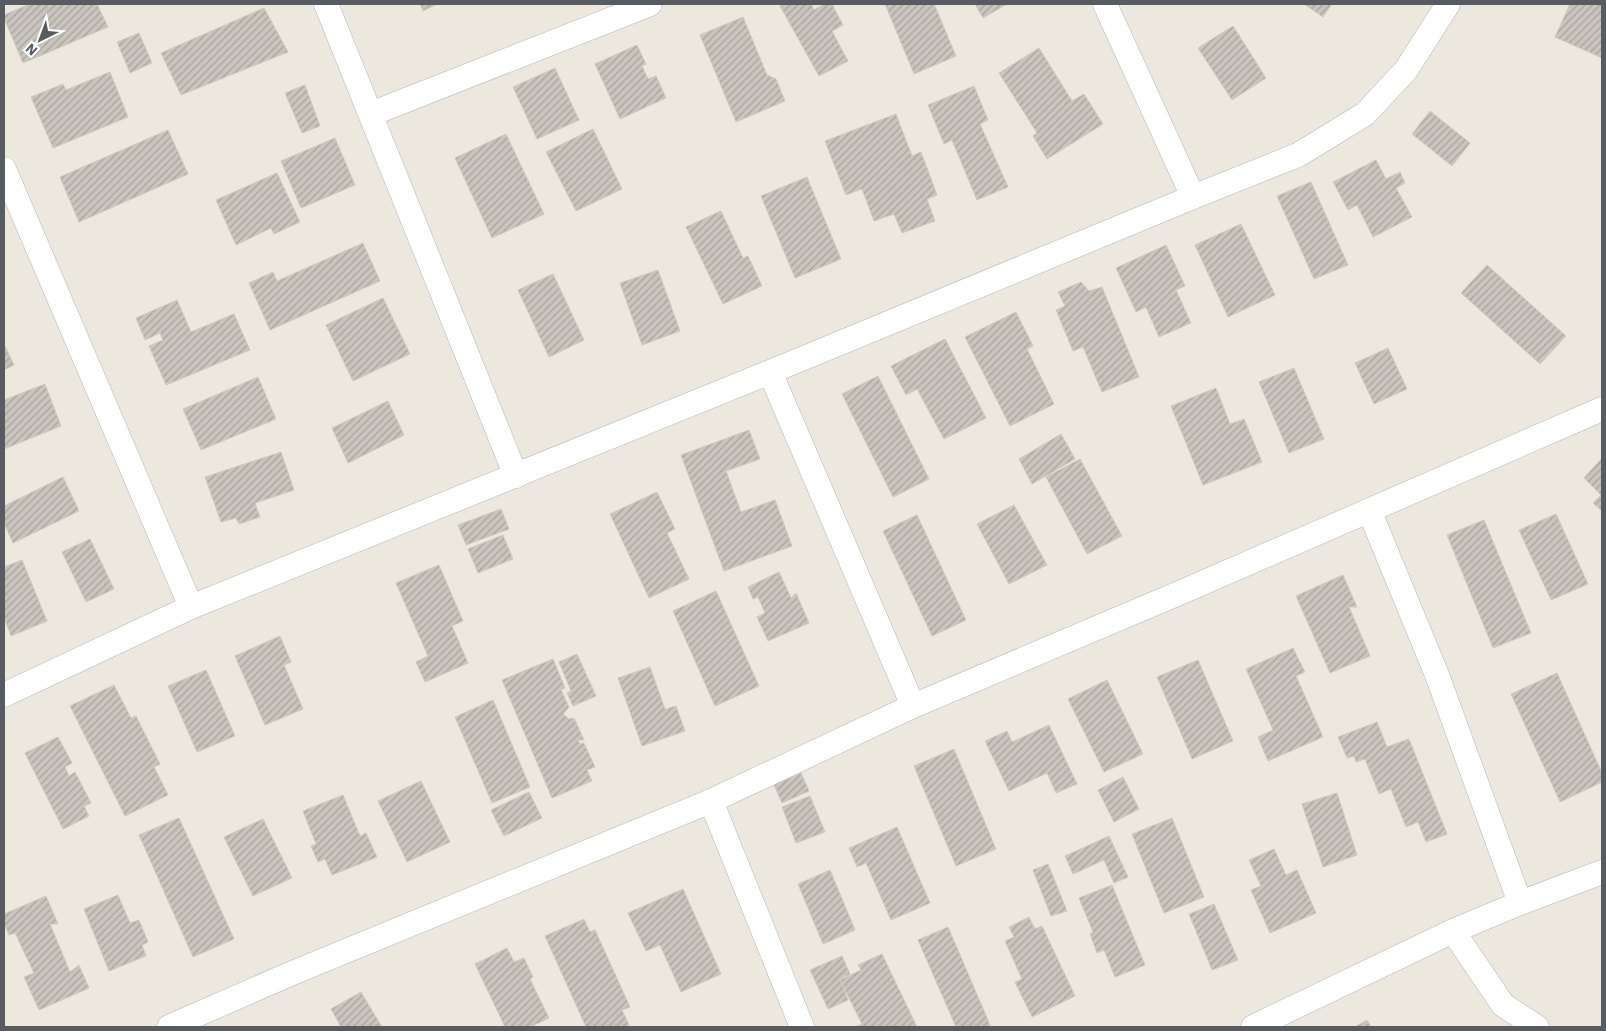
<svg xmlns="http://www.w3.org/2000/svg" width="1606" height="1031" font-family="'IBM Plex Sans',sans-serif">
  <defs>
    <pattern id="building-hatch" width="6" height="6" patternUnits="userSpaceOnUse" patternTransform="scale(1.25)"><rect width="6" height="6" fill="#c9c5bd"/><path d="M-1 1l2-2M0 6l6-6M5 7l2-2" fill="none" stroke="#a6a39d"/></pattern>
  </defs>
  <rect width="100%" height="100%" fill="#ece8de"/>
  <!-- building -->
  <g fill="url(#building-hatch)" stroke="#d1cabc">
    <polygon points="30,4 97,4 108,27 23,63 4,18 4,15"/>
    <polygon points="420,4 437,4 423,11"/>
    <polygon points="785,4 811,4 814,10 825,4 832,4 843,25 832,31 848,61 819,76 780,6"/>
    <polygon points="885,4 934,4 956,56 914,74"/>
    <polygon points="975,4 1007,4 983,18"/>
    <polygon points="1304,4 1332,4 1323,17"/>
    <polygon points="1570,4 1602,4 1602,58 1555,37"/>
    <polygon points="264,8 288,52 181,95 161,53"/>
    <polygon points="743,17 767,75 776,79 785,101 736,122 700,35"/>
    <polygon points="1233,26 1266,78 1232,100 1198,48"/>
    <polygon points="139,33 152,63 130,73 117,42"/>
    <polygon points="637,45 646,64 642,66 648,79 656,76 666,98 620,119 595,64"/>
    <polygon points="1039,48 1072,101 1084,94 1103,124 1047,159 1033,136 1037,133 999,73"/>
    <polygon points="555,68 579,120 537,139 513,87"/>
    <polygon points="110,72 128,117 53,148 31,97 63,84 66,90"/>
    <polygon points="305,85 320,126 302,133 285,93"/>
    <polygon points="974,86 988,120 980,124 1008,187 977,200 952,140 944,144 928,105"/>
    <polygon points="1430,111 1470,143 1452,166 1412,134"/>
    <polygon points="896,114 912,156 921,152 937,195 927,199 935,221 902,233 894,214 874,221 862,189 846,195 825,141"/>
    <polygon points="593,129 622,189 576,211 546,152"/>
    <polygon points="168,130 188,174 79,222 60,177"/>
    <polygon points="506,134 544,214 492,238 455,158"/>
    <polygon points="335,138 355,185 301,208 281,161"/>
    <polygon points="1376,160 1386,179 1400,172 1405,183 1396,188 1412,217 1373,237 1357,205 1348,210 1333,182"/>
    <polygon points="277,173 300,222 274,234 271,228 236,245 216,200"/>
    <polygon points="807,177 841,259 795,278 761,196"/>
    <polygon points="1311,182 1348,265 1314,279 1277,196"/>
    <polygon points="721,211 743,258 748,256 762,286 723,304 686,227"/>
    <polygon points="1241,224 1275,295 1228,317 1195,245"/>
    <polygon points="363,243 380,281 270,330 249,283 273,272 277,281"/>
    <polygon points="1166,245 1185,286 1176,290 1191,323 1159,337 1146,307 1136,312 1116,268"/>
    <polygon points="1487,265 1566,336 1540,364 1461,293"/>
    <polygon points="658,270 680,331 642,345 620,283"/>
    <polygon points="553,274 584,340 549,357 518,290"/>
    <polygon points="1081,282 1089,291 1102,287 1139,377 1102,392 1083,347 1073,351 1056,310 1065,306 1058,292"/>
    <polygon points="383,298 410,354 353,381 326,325"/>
    <polygon points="177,300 191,332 234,314 250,350 166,385 149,346 163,340 160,333 145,340 136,318"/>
    <polygon points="1016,312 1033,346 1027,349 1054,404 1010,426 965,337"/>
    <polygon points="945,339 986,418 944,439 917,389 906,395 891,366"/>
    <polygon points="4,344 14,365 4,370"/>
    <polygon points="1388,348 1407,389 1374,404 1355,363"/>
    <polygon points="1294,368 1324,439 1289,453 1259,382"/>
    <polygon points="878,376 929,479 893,497 842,394"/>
    <polygon points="258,377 276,419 201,450 183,409"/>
    <polygon points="45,384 61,426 4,449 4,400"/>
    <polygon points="1216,388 1230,424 1244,419 1262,462 1203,485 1171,406"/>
    <polygon points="388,401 404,435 348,463 332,428"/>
    <polygon points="749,430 760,459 726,471 741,512 775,500 792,546 724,571 681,455"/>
    <polygon points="1061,434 1075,459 1032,484 1019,459"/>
    <polygon points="281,452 294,490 255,503 260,517 239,524 236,518 221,522 205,477"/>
    <polygon points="1602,458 1602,511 1593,503 1601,495 1584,478"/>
    <polygon points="1080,459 1122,536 1087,554 1046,477"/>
    <polygon points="63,477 79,511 13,543 4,523 4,506"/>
    <polygon points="657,492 675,529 667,533 689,579 649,598 610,514"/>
    <polygon points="1014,505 1047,565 1009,584 977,524"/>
    <polygon points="501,509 509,529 466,545 458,525"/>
    <polygon points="1556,514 1588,584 1551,600 1519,530"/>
    <polygon points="917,515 966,620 932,636 883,531"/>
    <polygon points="1484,520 1531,633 1493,648 1447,535"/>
    <polygon points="503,535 513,559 478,573 468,549"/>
    <polygon points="90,539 114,589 86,602 62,552"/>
    <polygon points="22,560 47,621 11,636 4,617 4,567"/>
    <polygon points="439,565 463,621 452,626 468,663 425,682 416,662 428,656 396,583"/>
    <polygon points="779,572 791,598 796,593 809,623 768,641 757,617 765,613 758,597 753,599 748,587"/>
    <polygon points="1343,575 1357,607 1349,607 1370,656 1330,673 1296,596"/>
    <polygon points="716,591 759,686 715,706 673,611"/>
    <polygon points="280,636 291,662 284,665 303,709 265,725 235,656"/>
    <polygon points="1293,648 1305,672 1296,676 1323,737 1268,761 1258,737 1273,730 1246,669"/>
    <polygon points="577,654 596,696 573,706 567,693 571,691 559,662"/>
    <polygon points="553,659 565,688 558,691 561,690 569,707 563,714 569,719 574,718 584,740 578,740 580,744 584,743 595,767 587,770 592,781 552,798 502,680"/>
    <polygon points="1198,660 1233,741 1192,759 1157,677"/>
    <polygon points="650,667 665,709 676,706 685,731 642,746 618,678"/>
    <polygon points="206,670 235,736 197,752 168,686"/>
    <polygon points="1557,673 1602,773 1602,782 1560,802 1511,694"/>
    <polygon points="1107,680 1143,754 1104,772 1068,699"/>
    <polygon points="114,685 131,718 136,716 160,764 154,767 168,795 125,816 70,706"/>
    <polygon points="493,700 530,787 492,803 455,717"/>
    <polygon points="1377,722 1387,747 1409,739 1447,834 1426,842 1418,822 1406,827 1391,789 1379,794 1365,759 1356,762 1354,756 1347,758 1338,737"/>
    <polygon points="1049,725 1077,784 1056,793 1047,773 1009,791 985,741 1007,731 1012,742"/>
    <polygon points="58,737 72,763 65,767 69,776 75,772 91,803 84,806 89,816 63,829 25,753"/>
    <polygon points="954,749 996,849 956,866 914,766"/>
    <polygon points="801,773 809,791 782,803 774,785"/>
    <polygon points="1123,777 1139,809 1114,822 1098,790"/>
    <polygon points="421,781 450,842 407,862 378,801"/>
    <polygon points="529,792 542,818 504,836 491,810"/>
    <polygon points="1337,793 1357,855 1323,867 1302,804"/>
    <polygon points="343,795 360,836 366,833 377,857 332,875 325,859 318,862 311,846 316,844 303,811"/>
    <polygon points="810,796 825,832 796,843 782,807"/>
    <polygon points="179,818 234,939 193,957 139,835"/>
    <polygon points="1172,818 1204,897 1164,913 1132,834"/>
    <polygon points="263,819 292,878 253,896 224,837"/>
    <polygon points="897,827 930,903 891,920 866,863 857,867 849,848"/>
    <polygon points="1109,836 1128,877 1114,883 1104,860 1073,874 1065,856"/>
    <polygon points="1274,849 1286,875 1297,870 1316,913 1270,933 1251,890 1261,886 1249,860"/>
    <polygon points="1048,864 1067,911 1051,916 1033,870"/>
    <polygon points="830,870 855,930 823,944 798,884"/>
    <polygon points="1112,885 1145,965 1115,977 1104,950 1097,953 1090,934 1093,932 1079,898"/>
    <polygon points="683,889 721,974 681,992 660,945 646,951 628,913"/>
    <polygon points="118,895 130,923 139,920 148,942 142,945 146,956 109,971 84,909"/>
    <polygon points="46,896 58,924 50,924 70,972 79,965 89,988 39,1010 24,977 34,973 15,933 9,935 4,923 4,914"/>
    <polygon points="1214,904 1238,960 1212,970 1189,914"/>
    <polygon points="1029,917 1035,929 1042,926 1075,996 1032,1017 1015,982 1022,979 1005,941 1014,937 1009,927"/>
    <polygon points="584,919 590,932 595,930 630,1007 622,1010 629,1025 623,1027 586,1027 545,936"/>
    <polygon points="948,927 991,1027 956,1027 918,940"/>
    <polygon points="507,948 514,962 524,958 533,977 530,979 549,1018 530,1027 505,1027 475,964"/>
    <polygon points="882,954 917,1027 855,1027 862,1024 840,980 861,970 858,965"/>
    <polygon points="842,956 850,974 840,979 848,1000 828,1009 810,970"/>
    <polygon points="361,992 382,1027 341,1027 331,1009"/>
    <polygon points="1367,1020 1371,1027 1355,1027"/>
  </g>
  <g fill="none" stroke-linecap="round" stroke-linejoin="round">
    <defs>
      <g id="street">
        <polyline points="326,4 516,476"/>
        <polyline points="1105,4 1193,197"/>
        <polyline points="371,114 650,4"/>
        <polyline points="4,169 191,607"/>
        <polyline points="770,372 913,706"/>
        <polyline points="1369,510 1437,675 1520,903"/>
        <polyline points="4,695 191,607 770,372 1193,197 1298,155 1365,114 1406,70 1448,4"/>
        <polyline points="711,801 802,1027"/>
        <polyline points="1453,931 1503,1005 1537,1027"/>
        <polyline points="169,1027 290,974 711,801 913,706 1184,591 1602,409"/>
        <polyline points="1253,1027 1453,931 1520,903 1602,872"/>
      </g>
    </defs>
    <!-- street casing -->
    <use href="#street" stroke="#b4b7bd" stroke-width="25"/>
    <!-- street -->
    <use href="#street" stroke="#fff" stroke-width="24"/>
  </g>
  <!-- border -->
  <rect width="1606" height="1031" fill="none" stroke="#575c61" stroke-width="10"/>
  <!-- north arrow -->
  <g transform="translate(40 40) rotate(222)" stroke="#ffffff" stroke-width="4" paint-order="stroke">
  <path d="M0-4L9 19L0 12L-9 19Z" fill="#575c61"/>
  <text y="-8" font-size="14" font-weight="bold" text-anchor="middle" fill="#575c61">N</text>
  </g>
</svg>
